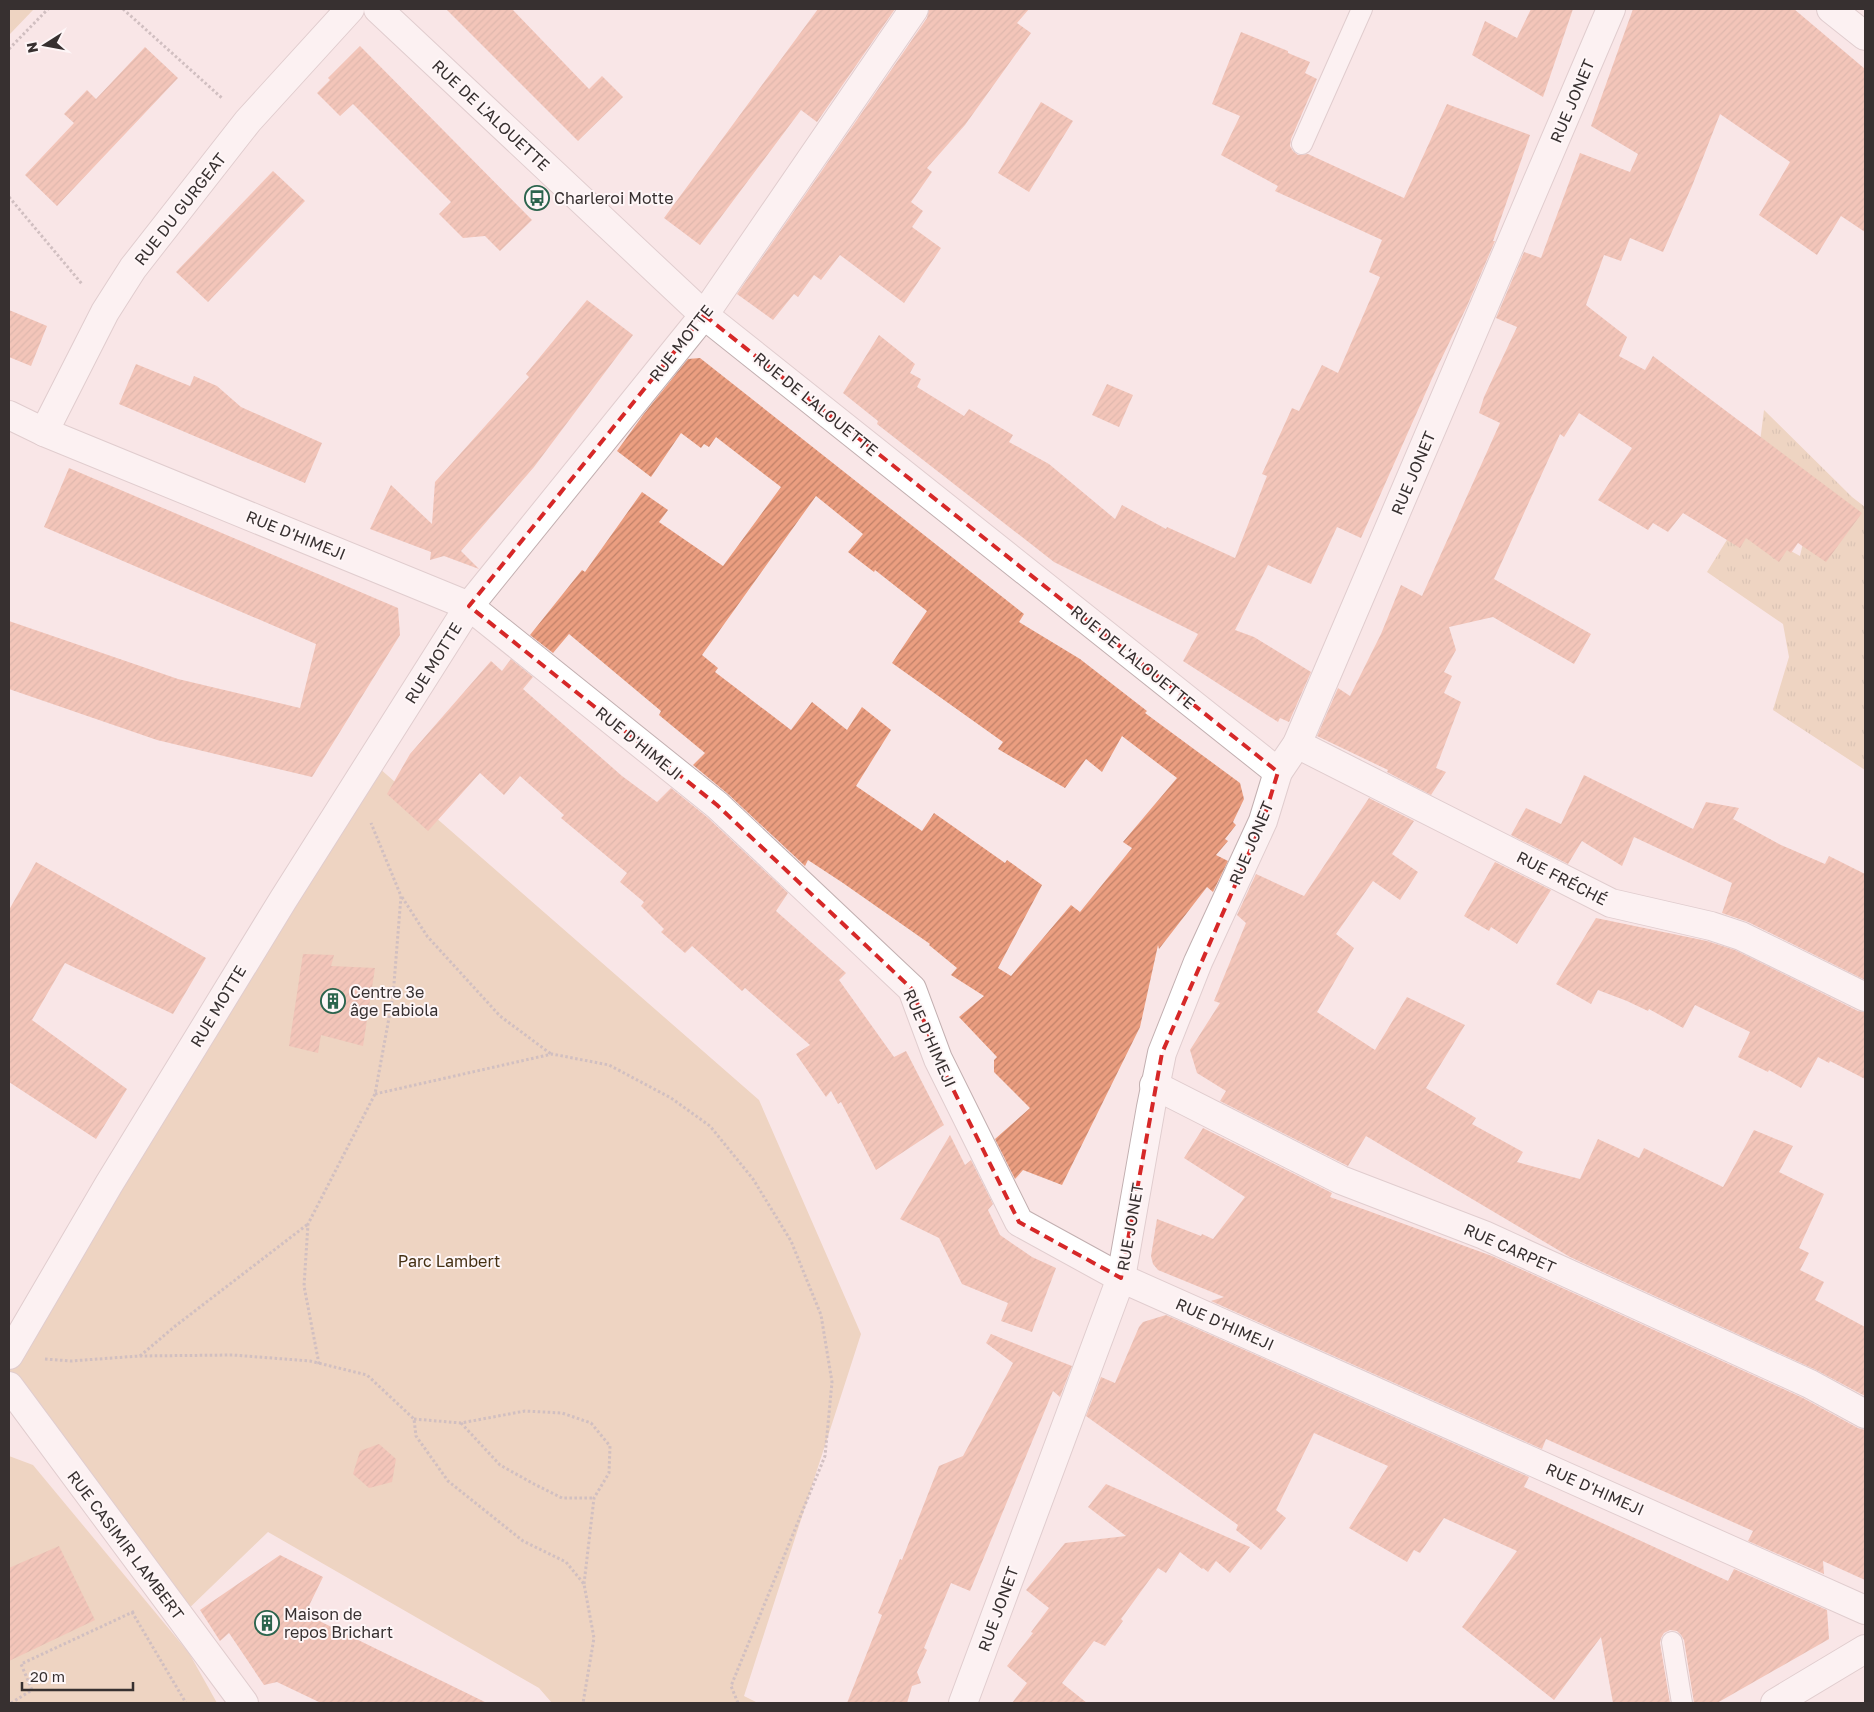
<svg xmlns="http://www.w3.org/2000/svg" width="1874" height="1712" font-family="'Golos Text',sans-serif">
  <defs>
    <pattern id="grass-tufts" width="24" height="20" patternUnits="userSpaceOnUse" patternTransform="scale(1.25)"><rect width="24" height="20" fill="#e0be94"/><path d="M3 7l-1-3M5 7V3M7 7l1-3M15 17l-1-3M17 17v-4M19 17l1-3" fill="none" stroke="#b69b79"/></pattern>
    <pattern id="building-hatch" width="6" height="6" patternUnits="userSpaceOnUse" patternTransform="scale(1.25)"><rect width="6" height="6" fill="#eb9e80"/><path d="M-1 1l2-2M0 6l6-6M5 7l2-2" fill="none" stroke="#bf8169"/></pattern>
  </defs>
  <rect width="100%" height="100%" fill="#f9e6e7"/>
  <!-- grass -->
  <polygon fill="url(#grass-tufts)" points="1764,410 1852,497 1865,507 1865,770 1773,710 1789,657 1783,624 1707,572 1738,522 1800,556 1809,517 1760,442"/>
  <!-- park -->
  <g fill="#e0be94">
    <polygon points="9,9 34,9 9,35"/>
    <polygon points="371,761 759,1100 861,1334 744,1696 758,1703 552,1703 539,1688 268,1532 180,1617 9,1386 9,1355"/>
    <polygon points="9,1456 33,1465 189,1653 217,1703 9,1703"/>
  </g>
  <!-- building -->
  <g fill="url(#building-hatch)" fill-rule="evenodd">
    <polygon points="446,9 512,9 589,89 602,76 623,97 578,141"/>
    <polygon points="818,9 895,9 817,122 801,110 700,245 664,218"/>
    <polygon points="929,9 1029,9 1017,23 1031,33 965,125 927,168 932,172 911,202 923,211 912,227 941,248 904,303 840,255 821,280 814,275 798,297 794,294 773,320 737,294 927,18"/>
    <polygon points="1531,9 1573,9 1543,97 1472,55 1485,21 1517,38"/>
    <polygon points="1633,9 1794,9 1865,69 1865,232 1841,216 1817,255 1759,215 1790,162 1720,114 1692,186 1663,252 1630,238 1621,261 1604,255 1586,305 1627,337 1619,356 1645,370 1653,356 1862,513 1826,562 1798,543 1791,553 1787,550 1779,562 1746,538 1740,548 1683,513 1668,532 1653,523 1648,530 1598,500 1632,448 1579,413 1564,437 1560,434 1494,579 1591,634 1574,664 1493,617 1449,627 1456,650 1444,672 1452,676 1444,693 1461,702 1436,768 1446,772 1431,795 1387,772 1388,770 1317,736 1338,688 1350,696 1381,634 1401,585 1422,596 1500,423 1479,413 1484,397 1517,327 1496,318 1524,252 1541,258 1580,153 1630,172 1638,154 1591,126"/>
    <polygon points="1241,32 1288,51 1288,53 1310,62 1305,73 1317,79 1291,139 1290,146 1293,151 1298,155 1308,154 1404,198 1447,104 1530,135 1493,241 1495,241 1467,306 1434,374 1361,538 1337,527 1311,584 1268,565 1235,630 1254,637 1311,672 1289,722 1280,718 1278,722 1183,661 1198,634 1054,562 877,424 878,421 843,393 879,335 915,364 910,373 921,379 917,387 964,416 969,409 1013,435 1009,442 1049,464 1115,519 1122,505 1166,529 1167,527 1235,558 1267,476 1262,474 1292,408 1299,411 1322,365 1338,373 1380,277 1369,272 1382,240 1275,191 1278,186 1221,155 1240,116 1212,104"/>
    <polygon points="360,46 532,220 500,251 485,236 463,238 439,214 451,202 353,104 340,116 317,93 330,80 328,78"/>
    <polygon points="145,47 178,78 57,206 25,175 74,123 64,114 87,90 96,99"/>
    <polygon points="1041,102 1073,121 1029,192 998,173"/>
    <polygon points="273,171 305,201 208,302 176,272"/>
    <polygon points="587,300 633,335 534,467 461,551 479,569 444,556 430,560 431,552 370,529 391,485 432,524 435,482 529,377 526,374"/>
    <polygon points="9,310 47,326 31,366 9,357"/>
    <path d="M700 358 1024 614 1019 622 1080 659 1147 711 1145 713 1240 783 1244 799 1233 822 1236 825 1225 839 1228 841 1216 855 1228 861 1213 892 1207 887 1159 949 1158 945 1140 1027 1062 1185 1023 1170 1015 1179 995 1139 1030 1108 994 1072V1060L997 1057 959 1017 984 996 951 975 957 968 929 945 930 944 843 883 808 860 805 866 728 794 693 765 705 753 659 715 661 711 569 634 553 653 530 635 582 570 585 572 642 492 668 510 659 522 723 566 781 487 716 437 709 447 704 444 701 448 681 433 651 477 617 451 643 415 688 359ZM816 496 863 534 848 552 874 572 875 570 927 611 892 663 1003 742 998 749 1065 788 1086 759 1102 772 1122 736 1177 778 1123 842 1132 848 1080 912 1071 905 1011 976 998 968 1042 885 1007 860 1005 863 934 813 922 831 856 786 891 730 862 707 847 730 812 702 791 730 715 672 718 668 702 655Z"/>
    <polygon points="136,364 190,386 194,376 217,386 241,407 322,443 305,483 119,404"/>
    <polygon points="1107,384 1133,395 1119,427 1092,415"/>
    <polygon points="69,468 398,608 400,635 312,777 157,740 9,689 9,621 178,679 300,708 316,644 44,527"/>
    <polygon points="511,659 533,677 523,689 622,776 657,802 671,788 707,817 788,893 776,911 846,973 839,980 894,1057 906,1051 944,1125 876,1170 841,1102 838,1104 831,1091 826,1097 796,1054 810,1045 745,988 742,991 692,946 685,953 661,932 664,929 641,906 644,902 620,882 627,873 561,818 564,815 520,776 504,795 480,773 428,831 387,794 410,754 491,661 502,671"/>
    <polygon points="1584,775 1693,829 1706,802 1739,808 1733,819 1781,845 1825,864 1829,856 1865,874 1865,980 1748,922 1722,913 1732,883 1634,837 1622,866 1582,841 1568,864 1511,835 1526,808 1561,824"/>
    <polygon points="1369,798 1414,821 1392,854 1418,872 1400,900 1373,881 1336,934 1354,948 1317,1012 1375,1050 1407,997 1465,1025 1426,1088 1476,1118 1472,1124 1523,1152 1517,1162 1580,1179 1598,1139 1639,1158 1644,1148 1723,1187 1754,1130 1793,1146 1779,1172 1824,1194 1799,1248 1809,1253 1800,1270 1824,1282 1815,1300 1865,1327 1865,1396 1816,1370 1570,1257 1366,1136 1348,1166 1220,1101 1226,1091 1197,1073 1190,1050 1220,1003 1214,1001 1246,923 1237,915 1256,874 1304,896"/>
    <polygon points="36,862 206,958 173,1014 65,963 32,1020 127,1089 96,1139 9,1082 9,910"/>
    <polygon points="1495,862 1551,890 1517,944 1491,927 1489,931 1464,916"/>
    <polygon points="1596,918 1707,941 1735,950 1858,1011 1865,1012 1865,1079 1830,1061 1829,1063 1818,1057 1801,1088 1769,1070 1768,1072 1738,1057 1750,1032 1695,1005 1683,1028 1649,1009 1648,1011 1627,1001 1598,990 1591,1004 1556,984"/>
    <polygon points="303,954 334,955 331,966 375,968 363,1046 321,1035 318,1053 289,1046"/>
    <polygon points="1203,1128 1332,1193 1330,1197 1492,1256 1803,1398 1858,1428 1865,1430 1865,1580 1823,1561 1824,1574 1748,1541 1753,1531 1546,1439 1542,1449 1211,1301 1224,1297 1158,1270 1153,1264 1151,1256 1157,1219 1201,1236 1202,1234 1213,1239 1245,1197 1184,1158"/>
    <polygon points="950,1135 965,1165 971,1160 993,1204 988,1210 1000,1235 1032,1257 1056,1268 1032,1332 1001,1321 1008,1303 962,1284 939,1238 900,1219"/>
    <polygon points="1166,1315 1529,1477 1524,1487 1728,1581 1734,1569 1827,1610 1829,1639 1717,1703 1694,1703 1684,1640 1681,1635 1677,1631 1670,1630 1664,1633 1661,1638 1660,1643 1670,1703 1613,1703 1601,1637 1554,1700 1462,1627 1517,1551 1444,1518 1420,1553 1414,1550 1407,1562 1349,1528 1388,1466 1314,1433 1276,1510 1286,1518 1261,1550 1236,1530 1238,1525 1086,1416 1101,1377 1115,1383 1139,1327 1143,1322"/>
    <polygon points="991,1334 1072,1366 1060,1397 1053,1391 970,1591 951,1583 924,1648 927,1650 917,1672 921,1683 912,1686 907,1703 847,1703 882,1615 878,1613 900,1559 902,1560 939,1466 963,1456 1013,1363 986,1343"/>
    <polygon points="379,1444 396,1459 392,1482 369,1488 353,1474 360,1451"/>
    <polygon points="1106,1484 1250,1547 1230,1573 1216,1561 1208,1572 1203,1568 1202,1569 1180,1552 1166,1573 1158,1568 1121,1619 1123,1621 1105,1646 1094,1641 1062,1683 1087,1703 1012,1703 1027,1683 1007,1666 1033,1633 1031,1632 1049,1608 1026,1590 1065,1543 1126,1536 1088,1507"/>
    <polygon points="59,1546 95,1620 9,1661 9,1568"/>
    <polygon points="280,1555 323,1577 305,1614 487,1703 321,1703 277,1682 264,1685 229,1633 220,1641 200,1610"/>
  </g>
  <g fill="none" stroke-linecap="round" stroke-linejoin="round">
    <defs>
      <g id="lane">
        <polyline points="1302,144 1362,9"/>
        <polyline points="1672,1642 1682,1703"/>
      </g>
      <g id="street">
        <polyline points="378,9 704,315 1278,772"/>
        <polyline points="1831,9 1865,36"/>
        <polyline points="9,415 44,432 469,606 717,805 912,989 938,1059 1019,1222 1121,1278 1865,1610"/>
        <polyline points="44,432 105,312 133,268 248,121 350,9"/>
        <polyline points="1297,744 1611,903 1711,926 1741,936 1865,997"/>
        <polyline points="1154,1085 1341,1180 1484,1235 1810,1384 1865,1414"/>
        <polyline points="9,1355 109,1184 283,900 469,606 704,315 914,9"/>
        <polyline points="9,1386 244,1703"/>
        <polyline points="963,1703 1121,1278 1151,1107 1162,1053 1198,962 1263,821 1278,772 1297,744 1611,9"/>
        <polyline points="1775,1703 1865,1649"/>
      </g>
    </defs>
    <!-- lane casing -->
    <use href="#lane" stroke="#c2afb0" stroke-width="22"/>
    <!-- street casing -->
    <use href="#street" stroke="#c2afb0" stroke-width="30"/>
    <!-- path -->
    <g stroke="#9f9192" stroke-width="3" stroke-dasharray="2.5 2.5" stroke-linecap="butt">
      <polyline points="123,9 223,99"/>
      <polyline points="9,49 48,9"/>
      <polyline points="9,197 82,284"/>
      <polyline points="402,897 427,936 500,1016 551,1054"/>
      <polyline points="375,1094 552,1054 609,1065 671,1098 710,1126 753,1179 791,1241 821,1315 832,1382 825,1456 731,1686 738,1703"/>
      <polyline points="140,1356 174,1327 308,1224"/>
      <polyline points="45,1359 71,1361 139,1356 233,1355 310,1361 367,1375 414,1419 416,1436 448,1481 523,1541 566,1562 584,1584 594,1638 583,1703"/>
      <polyline points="319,1364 304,1286 308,1224 375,1094 393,996 401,896 371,823"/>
      <polyline points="414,1419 461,1423 525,1411 562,1413 591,1423 610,1446 609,1473 594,1498 584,1584"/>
      <polyline points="461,1423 500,1465 534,1484 562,1498 594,1498"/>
      <polyline points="132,1612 186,1703"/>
      <polyline points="11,1703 32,1690 21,1664 135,1611"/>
    </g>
    <!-- lane -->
    <use href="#lane" stroke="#fff" stroke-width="20"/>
    <!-- street -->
    <use href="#street" stroke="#fff" stroke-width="28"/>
  </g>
  <!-- marked area -->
  <path d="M0 0H1874V1712H0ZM704 315 1278 772 1263 821 1162 1053 1121 1278 1019 1222 938 1059 912 989 717 805 469 606Z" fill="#f9e6e7" fill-opacity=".55" fill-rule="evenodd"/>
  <path fill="none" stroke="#d62828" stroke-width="4" stroke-dasharray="10 6" stroke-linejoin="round" d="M704 315 1278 772 1263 821 1162 1053 1121 1278 1019 1222 938 1059 912 989 717 805 469 606Z"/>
  <!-- icons -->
  <defs>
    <symbol id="bus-ring" viewBox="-11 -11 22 22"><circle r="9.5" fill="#fef6f7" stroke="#2b644d" stroke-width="1.5"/><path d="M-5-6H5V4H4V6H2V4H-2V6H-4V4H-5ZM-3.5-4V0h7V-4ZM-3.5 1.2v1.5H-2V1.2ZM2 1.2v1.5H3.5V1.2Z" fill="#2b644d"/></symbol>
    <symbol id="building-ring" viewBox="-11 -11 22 22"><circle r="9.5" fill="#fef6f7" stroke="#2b644d" stroke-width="1.5"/><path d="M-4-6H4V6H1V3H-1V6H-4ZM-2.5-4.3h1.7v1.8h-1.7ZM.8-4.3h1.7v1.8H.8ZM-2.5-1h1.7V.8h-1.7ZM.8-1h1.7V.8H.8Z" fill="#2b644d"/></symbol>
  </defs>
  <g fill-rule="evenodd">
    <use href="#bus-ring" x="523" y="184" width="28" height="28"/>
    <use href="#building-ring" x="319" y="987" width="28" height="28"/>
    <use href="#building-ring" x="253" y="1609" width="28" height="28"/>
  </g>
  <g text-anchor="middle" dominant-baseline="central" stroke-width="4" stroke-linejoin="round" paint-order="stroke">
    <!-- street labels -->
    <g font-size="16" fill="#373030" stroke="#fef6f7">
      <text transform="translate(1572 101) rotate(-67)">RUE JONET</text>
      <text transform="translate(491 115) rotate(43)">RUE DE L'ALOUETTE</text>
      <text transform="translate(180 209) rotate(-52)">RUE DU GURGEAT</text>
      <text transform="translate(681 343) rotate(-52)">RUE MOTTE</text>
      <text transform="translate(816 404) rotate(39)">RUE DE L'ALOUETTE</text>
      <text transform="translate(1413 473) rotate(-67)">RUE JONET</text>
      <text transform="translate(296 535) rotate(22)">RUE D'HIMEJI</text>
      <text transform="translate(1133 657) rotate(39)">RUE DE L'ALOUETTE</text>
      <text transform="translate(433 663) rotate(-58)">RUE MOTTE</text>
      <text transform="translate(639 743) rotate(39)">RUE D'HIMEJI</text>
      <text transform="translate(1251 843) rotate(-67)">RUE JONET</text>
      <text transform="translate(1562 878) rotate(27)">RUE FRÉCHÉ</text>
      <text transform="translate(218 1006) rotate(-59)">RUE MOTTE</text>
      <text transform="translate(930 1038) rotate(66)">RUE D'HIMEJI</text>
      <text transform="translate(1130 1227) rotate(-80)">RUE JONET</text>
      <text transform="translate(1510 1248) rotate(24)">RUE CARPET</text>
      <text transform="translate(1225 1324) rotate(24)">RUE D'HIMEJI</text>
      <text transform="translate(1595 1489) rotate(24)">RUE D'HIMEJI</text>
      <text transform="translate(126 1545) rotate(53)">RUE CASIMIR LAMBERT</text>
      <text transform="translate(998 1609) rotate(-70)">RUE JONET</text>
    </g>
    <!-- poi labels -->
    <g font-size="16" fill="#373030" stroke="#fef6f7" text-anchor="start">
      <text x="554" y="198">Charleroi Motte</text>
      <text x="350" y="992">Centre 3e<tspan x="350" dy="18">âge Fabiola</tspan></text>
      <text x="284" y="1614">Maison de<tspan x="284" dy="18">repos Brichart</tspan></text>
    </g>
    <!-- park labels -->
    <g font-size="16" fill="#453013" stroke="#fef6f7">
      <text x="449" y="1261">Parc Lambert</text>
    </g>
  </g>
  <!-- border -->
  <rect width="1874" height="1712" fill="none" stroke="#373030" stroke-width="20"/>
  <!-- north arrow -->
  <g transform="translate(45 45) rotate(259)" stroke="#fef6f7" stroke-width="4" paint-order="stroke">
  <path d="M0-4L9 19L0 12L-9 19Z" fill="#373030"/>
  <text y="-8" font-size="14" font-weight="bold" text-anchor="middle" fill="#373030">N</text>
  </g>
  <!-- scale -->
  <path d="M22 1682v8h111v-8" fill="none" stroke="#373030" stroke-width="2.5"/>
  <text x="30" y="1682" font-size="15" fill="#373030" stroke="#fef6f7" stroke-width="4" paint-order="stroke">20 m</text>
</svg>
